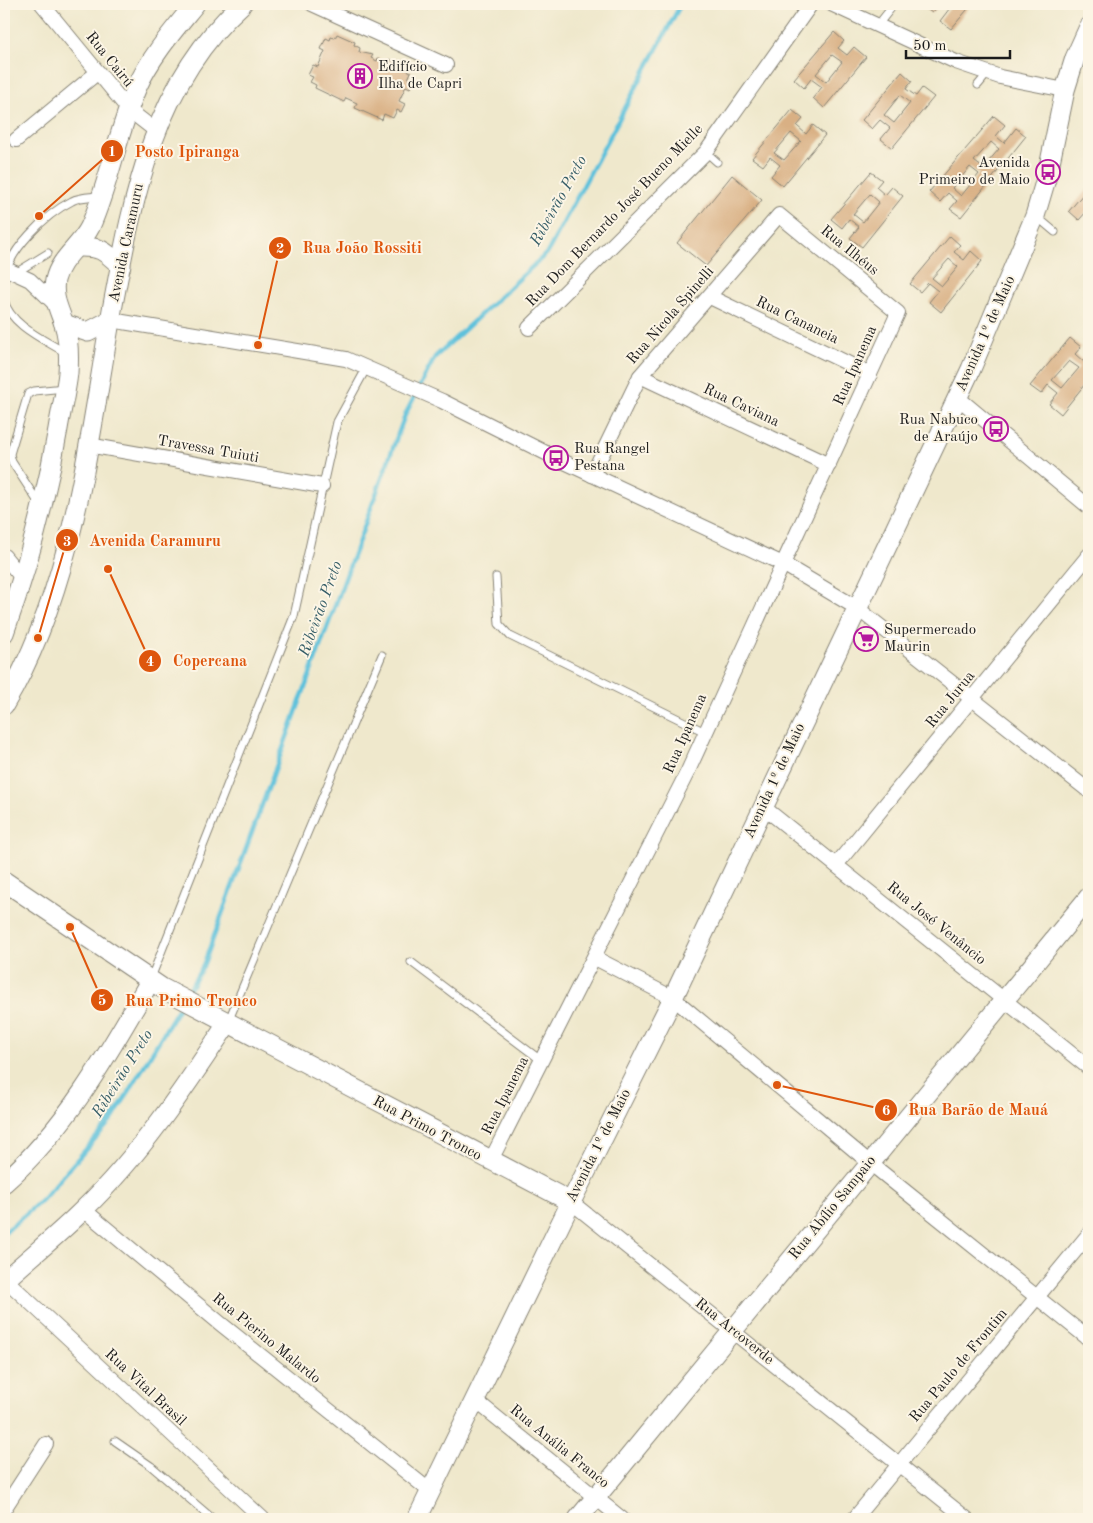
<svg xmlns="http://www.w3.org/2000/svg" width="1093" height="1523" font-family="'Old Standard TT',serif">
  <rect width="100%" height="100%" fill="#fcf5e5"/>
  <filter id="ink" filterUnits="userSpaceOnUse"><feTurbulence type="fractalNoise" baseFrequency=".02" numOctaves="2"/><feDisplacementMap in="SourceGraphic" scale="10" xChannelSelector="R" yChannelSelector="G"/><feConvolveMatrix kernelMatrix="1 2 1 2 8 2 1 2 1" color-interpolation-filters="sRGB"/></filter>
  <filter id="wash" filterUnits="userSpaceOnUse"><feTurbulence type="fractalNoise" baseFrequency=".0096" numOctaves="4" result="noise"/><feDisplacementMap in="SourceGraphic" scale="20" xChannelSelector="R" yChannelSelector="G"/><feGaussianBlur stdDeviation="1.12" result="paint"/><feColorMatrix in="noise" values="0 0 0 0 0 0 0 0 0 0 0 0 0 0 0 0 0 1.4 0 .05"/><feComposite in="paint" operator="in"/></filter>
  <g filter="url(#wash)">
    <rect width="100%" height="100%" fill="#efe8cc"/>
    <g fill="none" stroke-linecap="round" stroke-linejoin="round">
      <!-- stream -->
      <g stroke="#5dc1db" stroke-width="4.5">
        <polyline points="186,995 203,966 405,415 435,357 547,253 681,4"/>
        <polyline points="4,1233 42,1200 113,1118 181,1004"/>
      </g>
    </g>
    <g id="blocks">
      <!-- building -->
      <g fill="#d9b084" fill-rule="evenodd">
        <polygon points="920,4 940,4 932,13"/>
        <polygon points="953,4 972,4 951,29 940,21"/>
        <path d="M834 32 844 41 838 48 847 55 854 47 866 57 824 108 813 98 822 87 811 79 804 88 794 79ZM832 55 842 62 826 82 816 74Z"/>
        <polygon points="337,34 355,42 354,45 360,48 359,52 373,55 371,58 377,61 378,58 388,63 389,59 403,65 402,68 411,72 408,79 413,81 410,88 406,86 399,101 405,104 401,112 397,110 393,118 384,114 382,120 355,108 357,103 346,98 344,102 315,88 316,85 310,82 313,77 308,75 313,65 318,67 325,51 321,49 326,38 330,40 331,37 335,38"/>
        <path d="M902 72 912 81 906 89 916 96 922 88 934 97 892 148 881 139 890 128 880 120 872 129 862 120ZM900 95 910 103 894 123 884 115Z"/>
        <path d="M792 110 803 119 797 126 806 134 813 125 825 135 783 186 771 176 780 165 770 157 763 166 752 158ZM791 133 801 141 784 160 774 153Z"/>
        <path d="M994 116 1005 125 996 136 1004 143 1016 128 1026 136 961 217 950 209 957 201 948 193 940 202 929 192ZM991 142 999 149 983 168 974 161ZM970 167 979 174 961 196 952 188Z"/>
        <path d="M871 172 882 180 876 187 885 195 892 187 903 196 862 247 850 238 859 227 849 219 842 228 831 219ZM870 194 879 202 863 222 853 214Z"/>
        <polygon points="732,175 762,200 706,266 677,243"/>
        <polygon points="1089,187 1089,213 1087,211 1079,220 1069,211"/>
        <path d="M950 236 960 245 954 252 964 260 971 251 982 261 941 312 929 302 938 291 928 283 920 292 910 284ZM949 259 958 267 942 286 932 278Z"/>
        <path d="M1070 338 1081 347 1075 354 1084 362 1089 355V379L1061 414 1049 404 1058 393 1048 385 1041 394 1030 386ZM1069 361 1079 368 1062 388 1052 380Z"/>
      </g>
    </g>
  </g>
  <g filter="url(#ink)">
    <use href="#blocks" fill-opacity="0" stroke="#868274" stroke-width="1"/>
    <g fill="none" stroke-linecap="round" stroke-linejoin="round">
      <defs>
        <g id="lane">
          <polyline points="877,26 892,7"/>
          <polyline points="978,85 988,73"/>
          <polyline points="706,152 717,162"/>
          <polyline points="1036,216 1055,232"/>
          <polyline points="17,272 48,253"/>
          <path d="M4 281C7 251 46 214 72 201 79 197 91 197 99 196"/>
          <path d="M4 300C10 325 45 340 66 353"/>
          <polyline points="40,505 12,462 10,454 28,394 34,391 65,388"/>
          <polyline points="496,577 499,624 510,636 705,732"/>
          <polyline points="411,962 542,1061"/>
          <polyline points="151,978 294,616 337,422 367,367"/>
          <polyline points="228,1022 382,655"/>
          <polyline points="115,1441 151,1466 213,1519"/>
        </g>
        <g id="street">
          <polyline points="42,4 129,110 156,131"/>
          <polyline points="312,4 446,65"/>
          <polyline points="831,4 956,62 1000,77 1065,90"/>
          <polyline points="16,140 98,72"/>
          <polyline points="4,268 30,280 56,305"/>
          <polyline points="710,297 870,374"/>
          <polyline points="111,320 346,359 442,401 556,458 783,564 857,608 1089,791"/>
          <polyline points="529,328 706,152 811,4"/>
          <polyline points="640,376 829,465"/>
          <polyline points="957,397 1089,507"/>
          <polyline points="88,445 322,486"/>
          <polyline points="4,556 23,579"/>
          <polyline points="762,806 1089,1068"/>
          <polyline points="836,865 1089,555"/>
          <polyline points="595,958 673,998 870,1163 1089,1339"/>
          <polyline points="490,1162 688,771 898,313 779,215 640,376 592,475"/>
          <polyline points="571,1202 967,1519"/>
          <polyline points="84,1210 221,1324 430,1491"/>
          <polyline points="5,1279 263,1519"/>
          <polyline points="475,1400 622,1519"/>
          <polyline points="4,1509 46,1444"/>
          <polyline points="854,1519 1089,1234"/>
        </g>
        <g id="secondary">
          <path d="M76 247C100 246 104 250 121 266"/>
          <polyline points="64,324 88,332 111,320"/>
          <path d="M4 633C28 566 46 499 58 429 61 410 66 392 68 373 69 358 69 339 64 324 59 309 52 297 55 280 60 258 80 247 90 227 110 182 117 133 137 87 151 56 174 30 195 4"/>
          <path d="M4 705C74 586 88 444 112 310 133 198 153 84 242 4"/>
          <polyline points="4,881 162,988 571,1202"/>
          <path d="M4 1183C68 1126 108 1054 150 981"/>
          <path d="M4 1281C30 1257 58 1235 83 1210 140 1155 184 1089 227 1024"/>
          <polyline points="417,1519 571,1202 673,998 971,369 1035,216 1048,172 1065,90 1075,58 1089,27"/>
          <polyline points="578,1519 1089,897"/>
        </g>
      </defs>
      <!-- lane casing -->
      <use href="#lane" stroke="#868274" stroke-width="9"/>
      <!-- street casing -->
      <use href="#street" stroke="#868274" stroke-width="16"/>
      <!-- secondary casing -->
      <use href="#secondary" stroke="#868274" stroke-width="21"/>
      <!-- lane -->
      <use href="#lane" stroke="#fff" stroke-width="7"/>
      <!-- street -->
      <use href="#street" stroke="#fff" stroke-width="14"/>
      <!-- secondary -->
      <use href="#secondary" stroke="#fff" stroke-width="19"/>
    </g>
  </g>
  <!-- icons -->
  <defs>
    <symbol id="building-ring" viewBox="-11 -11 22 22"><circle r="9.5" fill="#fcf5e5" stroke="#b5179e" stroke-width="1.5"/><path d="M-4-6H4V6H1V3H-1V6H-4ZM-2.5-4.3h1.7v1.8h-1.7ZM.8-4.3h1.7v1.8H.8ZM-2.5-1h1.7V.8h-1.7ZM.8-1h1.7V.8H.8Z" fill="#b5179e"/></symbol>
    <symbol id="bus-ring" viewBox="-11 -11 22 22"><circle r="9.5" fill="#fcf5e5" stroke="#b5179e" stroke-width="1.5"/><path d="M-5-6H5V4H4V6H2V4H-2V6H-4V4H-5ZM-3.5-4V0h7V-4ZM-3.5 1.2v1.5H-2V1.2ZM2 1.2v1.5H3.5V1.2Z" fill="#b5179e"/></symbol>
    <symbol id="supermarket-ring" viewBox="-11 -11 22 22"><circle r="9.5" fill="#fcf5e5" stroke="#b5179e" stroke-width="1.5"/><path d="M-6-5.5h2.5l.6 2H6L4.5 2H-2.5L-4.4-4H-6ZM-1.5 3.2a1.3 1.3 0 1 0 .1 0ZM3 3.2a1.3 1.3 0 1 0 .1 0Z" fill="#b5179e"/></symbol>
  </defs>
  <g fill-rule="evenodd">
    <use href="#building-ring" x="346" y="62" width="28" height="28"/>
    <use href="#bus-ring" x="1034" y="158" width="28" height="28"/>
    <use href="#bus-ring" x="982" y="415" width="28" height="28"/>
    <use href="#bus-ring" x="542" y="444" width="28" height="28"/>
    <use href="#supermarket-ring" x="852" y="625" width="28" height="28"/>
  </g>
  <g text-anchor="middle" dominant-baseline="central" stroke-width="4" stroke-linejoin="round" paint-order="stroke">
    <!-- street labels -->
    <g font-size="15" fill="#1c1c1c" stroke="#fcf5e5">
      <text transform="translate(109 60) rotate(51)">Rua Cairú</text>
      <text transform="translate(615 216) rotate(-46)">Rua Dom Bernardo José Bueno Mielle</text>
      <text transform="translate(127 243) rotate(-78)">Avenida Caramuru</text>
      <text transform="translate(849 251) rotate(39)">Rua Ilhéus</text>
      <text transform="translate(671 316) rotate(-49)">Rua Nicola Spinelli</text>
      <text transform="translate(797 321) rotate(26)">Rua Cananeia</text>
      <text transform="translate(986 334) rotate(-66)">Avenida 1º de Maio</text>
      <text transform="translate(856 366) rotate(-66)">Rua Ipanema</text>
      <text transform="translate(741 406) rotate(25)">Rua Caviana</text>
      <text transform="translate(208 450) rotate(10)">Travessa Tuiuti</text>
      <text transform="translate(951 700) rotate(-51)">Rua Jurua</text>
      <text transform="translate(686 734) rotate(-66)">Rua Ipanema</text>
      <text transform="translate(775 781) rotate(-65)">Avenida 1º de Maio</text>
      <text transform="translate(936 924) rotate(39)">Rua José Venâncio</text>
      <text transform="translate(506 1096) rotate(-63)">Rua Ipanema</text>
      <text transform="translate(427 1129) rotate(28)">Rua Primo Tronco</text>
      <text transform="translate(599 1146) rotate(-63)">Avenida 1º de Maio</text>
      <text transform="translate(833 1208) rotate(-51)">Rua Abílio Sampaio</text>
      <text transform="translate(734 1332) rotate(39)">Rua Arcoverde</text>
      <text transform="translate(266 1339) rotate(39)">Rua Pierino Malardo</text>
      <text transform="translate(959 1366) rotate(-50)">Rua Paulo de Frontim</text>
      <text transform="translate(145 1388) rotate(43)">Rua Vital Brasil</text>
      <text transform="translate(559 1447) rotate(39)">Rua Anália Franco</text>
    </g>
    <!-- poi labels -->
    <g font-size="15" fill="#1c1c1c" stroke="#fcf5e5" text-anchor="start">
      <text x="378" y="67">Edifício<tspan x="378" dy="17">Ilha de Capri</tspan></text>
      <text x="1030" y="163" text-anchor="end">Avenida<tspan x="1030" dy="17">Primeiro de Maio</tspan></text>
      <text x="978" y="420" text-anchor="end">Rua Nabuco<tspan x="978" dy="17">de Araújo</tspan></text>
      <text x="574" y="449">Rua Rangel<tspan x="574" dy="17">Pestana</tspan></text>
      <text x="884" y="630">Supermercado<tspan x="884" dy="17">Maurin</tspan></text>
    </g>
    <!-- water labels -->
    <g font-size="16" font-style="italic" fill="#365e68" stroke="#fcf5e5">
      <text transform="translate(559 201) rotate(-61)">Ribeirão Preto</text>
      <text transform="translate(321 609) rotate(-70)">Ribeirão Preto</text>
      <text transform="translate(123 1074) rotate(-58)">Ribeirão Preto</text>
    </g>
  </g>
  <!-- callouts -->
  <path fill="none" stroke="#de560d" stroke-width="2" d="M39 216L112 151M258 345L280 248M38 638L67 540M108 569L150 661M70 927L102 1000M777 1085L886 1110"/>
  <g fill="#de560d" stroke="#fcf5e5" stroke-width="2">
    <circle cx="39" cy="216" r="5"/>
    <circle cx="258" cy="345" r="5"/>
    <circle cx="38" cy="638" r="5"/>
    <circle cx="108" cy="569" r="5"/>
    <circle cx="70" cy="927" r="5"/>
    <circle cx="777" cy="1085" r="5"/>
    <circle cx="112" cy="151" r="12"/>
    <circle cx="280" cy="248" r="12"/>
    <circle cx="67" cy="540" r="12"/>
    <circle cx="150" cy="661" r="12"/>
    <circle cx="102" cy="1000" r="12"/>
    <circle cx="886" cy="1110" r="12"/>
  </g>
  <g font-size="15" text-anchor="middle" font-weight="bold" fill="#fff">
    <text x="112" y="156">1</text>
    <text x="280" y="253">2</text>
    <text x="67" y="546">3</text>
    <text x="150" y="666">4</text>
    <text x="102" y="1005">5</text>
    <text x="886" y="1115">6</text>
  </g>
  <g font-size="16" text-anchor="middle" font-weight="bold" fill="#de560d" stroke="#fcf5e5" stroke-width="4" stroke-linejoin="round" paint-order="stroke">
    <text x="187" y="157">Posto Ipiranga</text>
    <text x="362" y="253">Rua João Rossiti</text>
    <text x="155" y="546">Avenida Caramuru</text>
    <text x="210" y="666">Copercana</text>
    <text x="191" y="1006">Rua Primo Tronco</text>
    <text x="978" y="1115">Rua Barão de Mauá</text>
  </g>
  <!-- margin -->
  <rect width="1093" height="1523" fill="none" stroke="#fcf5e5" stroke-width="20"/>
  <!-- scale -->
  <path d="M906 50v8h104v-8" fill="none" stroke="#1c1c1c" stroke-width="2.5"/>
  <text x="913" y="50" font-size="15" fill="#1c1c1c" stroke="#fcf5e5" stroke-width="4" paint-order="stroke">50 m</text>
</svg>
